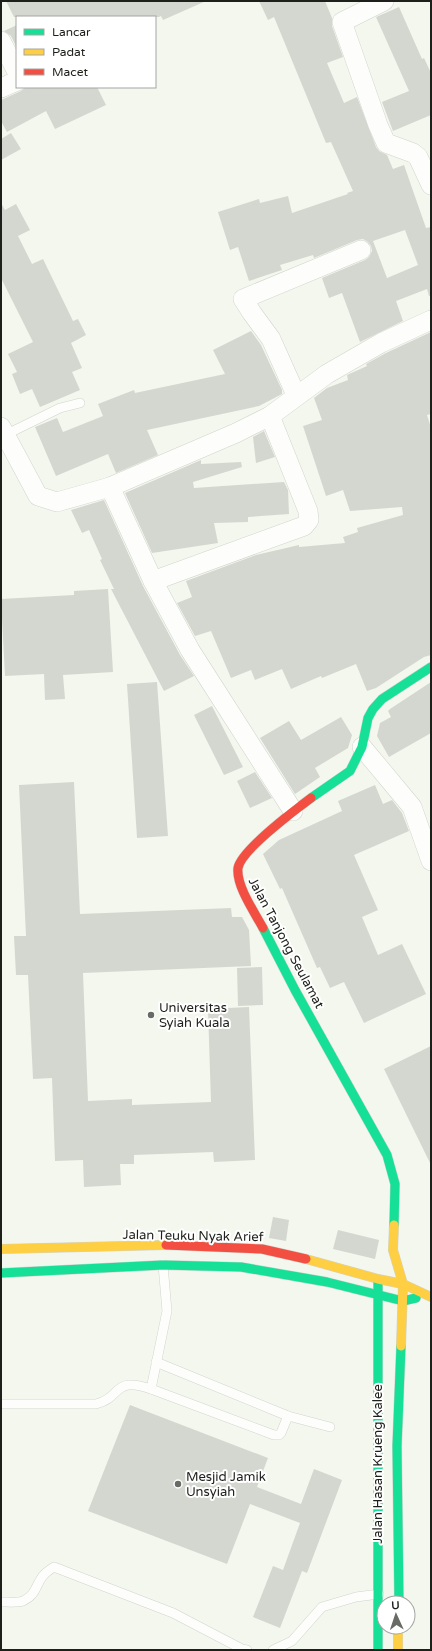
<svg xmlns="http://www.w3.org/2000/svg" width="432" height="1651" font-family="'Varela Round',sans-serif">
  <rect width="100%" height="100%" fill="#f3f7ee"/>
  <!-- building -->
  <g fill="#d4d7d0" fill-rule="evenodd">
    <polygon points="6,1 206,1 163,20 161,16 159,17 14,17"/>
    <path d="M259 1H325L332 18V26L343 57 327 63 344 103 357 97 376 147 379 151 387 155 393 169 404 165 426 228 431 227V296H429L427 289 396 301 403 321 360 342 342 293 329 298 322 278 365 260 369 257 372 251 371 246 368 242 363 239 357 240 314 258 313 255 280 265 282 270 249 281 238 247 230 250 218 212 259 199 260 203 288 196 292 213 348 194 347 193 353 191 331 142 326 143 274 17 268 20ZM405 230 418 265 387 278 373 241Z"/>
    <polygon points="399,7 422,59 424,58 431,73 431,115 393,131 382,102 409,91 376,17"/>
    <polygon points="17,25 17,48 11,36 4,31"/>
    <polygon points="26,87 97,87 106,105 55,129 46,111 7,132 1,121 1,100 21,91"/>
    <polygon points="11,133 21,149 1,160 1,139"/>
    <polygon points="1,203 5,210 16,204 30,230 18,236 32,264 43,259 73,321 78,319 86,335 71,343 82,368 72,372 80,390 40,407 32,389 20,394 12,374 17,372 8,354 33,342 1,278"/>
    <polygon points="251,331 261,345 282,390 282,394 259,406 147,430 158,455 116,473 108,454 56,476 35,427 57,418 63,432 103,416 98,404 134,390 135,393 225,374 213,350"/>
    <polygon points="431,332 431,414 427,415 431,428 431,655 424,657 376,688 367,691 356,664 322,678 321,676 291,689 282,669 255,680 251,670 231,678 211,631 195,636 177,603 192,597 186,581 256,555 299,545 299,547 345,543 343,537 358,532 357,528 403,515 402,507 350,511 343,490 326,496 303,426 322,420 314,398 327,388 348,380 347,375 367,366 366,364 386,353"/>
    <polygon points="264,431 275,457 256,463 253,437"/>
    <polygon points="201,460 201,464 241,462 242,467 193,482 194,488 284,482 288,490 289,514 248,517 248,522 214,523 218,543 152,553 125,493"/>
    <polygon points="104,500 143,586 180,655 194,676 164,691 111,589 114,589 100,560 102,559 89,530 82,533 71,510"/>
    <polygon points="108,589 113,672 63,675 65,699 45,700 44,674 5,676 1,599 74,595 74,591"/>
    <polygon points="157,682 168,836 137,838 127,684"/>
    <polygon points="431,682 431,733 389,757 377,736 380,723 391,717 388,711 390,709"/>
    <polygon points="212,706 243,767 224,775 194,715"/>
    <polygon points="341,717 352,735 348,748 315,768 320,777 295,794 260,738 289,721 301,740"/>
    <polygon points="255,772 272,798 250,808 237,781"/>
    <polygon points="74,782 80,914 231,908 232,917 242,917 249,930 251,966 83,973 88,1101 132,1099 132,1105 211,1102 208,1009 249,1007 255,1160 214,1162 213,1152 134,1155 134,1164 120,1164 121,1185 84,1187 83,1160 55,1161 52,1078 33,1079 28,975 16,975 14,936 26,936 19,785"/>
    <polygon points="375,785 383,804 392,800 402,813 409,831 354,855 378,910 362,917 378,955 402,944 426,994 364,1023 344,982 330,988 320,967 317,968 282,888 280,889 263,854 279,840 342,811 338,801"/>
    <polygon points="262,967 263,1005 238,1006 237,968"/>
    <polygon points="431,1046 431,1165 384,1069"/>
    <polygon points="273,1217 289,1220 286,1241 269,1238"/>
    <polygon points="338,1230 379,1240 375,1259 333,1249"/>
    <polygon points="130,1405 268,1458 257,1487 301,1504 314,1469 342,1480 307,1573 302,1571 280,1628 253,1617 273,1566 283,1570 300,1523 250,1504 227,1564 88,1511"/>
  </g>
  <g fill="none" stroke-linecap="round" stroke-linejoin="round">
    <defs>
      <g id="lane">
        <polyline points="5,435 60,408 80,403"/>
        <polyline points="156,1362 288,1416 330,1427"/>
        <polyline points="151,1389 274,1435 279,1435 281,1433 288,1416"/>
        <path d="M1 1404H96C123 1397 112 1376 151 1389L167 1311 163 1265"/>
        <path d="M1 1602C8 1602 17 1603 23 1601 36 1595 35 1587 42 1577 45 1573 49 1570 54 1567L173 1613 242 1649 247 1650"/>
        <polyline points="273,1650 292,1641 322,1607 356,1597 379,1594"/>
      </g>
      <g id="street">
        <polyline points="384,1 342,22 378,125 386,143 413,153 418,157 431,185"/>
        <polyline points="1,41 17,72"/>
        <polyline points="1,88 17,81"/>
        <polyline points="296,395 271,339 252,313 243,299 361,250"/>
        <polyline points="1,427 38,496 57,502 110,487 236,433 270,416 327,374 381,343 431,320"/>
        <polyline points="110,487 153,581 190,650 293,811"/>
        <polyline points="153,581 304,526 309,520 308,511 270,416"/>
        <polyline points="362,747 412,807 431,861"/>
      </g>
      <g id="fast">
        <polyline points="311,798 350,771 362,747 368,718 373,709 382,699 431,667"/>
        <polyline points="263,928 295,990 387,1155 395,1184 394,1225"/>
        <polyline points="1,1273 163,1265 241,1267 327,1282 403,1301 416,1298"/>
        <polyline points="378,1281 378,1650"/>
        <polyline points="399,1603 397,1446 401,1346"/>
      </g>
      <g id="slow">
        <polyline points="394,1225 393,1250 403,1284 401,1346"/>
        <polyline points="1,1249 166,1245"/>
        <polyline points="306,1259 378,1279 403,1284 431,1297"/>
        <polyline points="398,1627 398,1650"/>
      </g>
      <g id="jam">
        <path d="M263 928C255 913 236 886 238 868 241 850 295 810 311 798"/>
        <polyline points="166,1245 262,1249 306,1259"/>
      </g>
    </defs>
    <!-- lane casing -->
    <use href="#lane" stroke="#d1d4cd" stroke-width="10"/>
    <!-- street casing -->
    <use href="#street" stroke="#d1d4cd" stroke-width="20"/>
    <!-- fast casing -->
    <use href="#fast" stroke="#d1d4cd" stroke-width="10"/>
    <!-- slow casing -->
    <use href="#slow" stroke="#d1d4cd" stroke-width="10"/>
    <!-- jam casing -->
    <use href="#jam" stroke="#d1d4cd" stroke-width="10"/>
    <!-- lane -->
    <use href="#lane" stroke="#fdfefc" stroke-width="9"/>
    <!-- street -->
    <use href="#street" stroke="#fdfefc" stroke-width="19"/>
    <!-- fast -->
    <use href="#fast" stroke="#16e098" stroke-width="9"/>
    <!-- slow -->
    <use href="#slow" stroke="#ffcf43" stroke-width="9"/>
    <!-- jam -->
    <use href="#jam" stroke="#f24e42" stroke-width="9"/>
  </g>
  <!-- markers -->
  <g fill="#686b64" stroke="#fff" stroke-width="1.5">
    <circle cx="151" cy="1015" r="4"/>
    <circle cx="178" cy="1484" r="4"/>
  </g>
  <g text-anchor="middle" dominant-baseline="central" stroke-width="4" stroke-linejoin="round" paint-order="stroke">
    <!-- street labels -->
    <g font-size="13" fill="#1d201a" stroke="#fff">
      <text transform="translate(286 943) rotate(62)">Jalan Tanjong Seulamat</text>
      <text transform="translate(193 1236) rotate(1)">Jalan Teuku Nyak Arief</text>
      <text transform="translate(378 1464) rotate(-90)">Jalan Hasan Krueng Kalee</text>
    </g>
    <!-- poi labels -->
    <g font-size="13" fill="#1d201a" stroke="#fff" text-anchor="start">
      <text x="159" y="1008">Universitas<tspan x="159" dy="15">Syiah Kuala</tspan></text>
      <text x="186" y="1477">Mesjid Jamik<tspan x="186" dy="15">Unsyiah</tspan></text>
    </g>
  </g>
  <!-- border -->
  <rect width="432" height="1651" fill="none" stroke="#1d201a" stroke-width="4"/>
  <!-- legend -->
  <rect x="16" y="16" width="140" height="72" fill="#ffffff" stroke="#a5a6a3"/>
  <rect x="24" y="29" width="20" height="6" fill="#16e098" stroke="#a5a6a3"/>
  <text x="52" y="36" font-size="12" fill="#1d201a">Lancar</text>
  <rect x="24" y="49" width="20" height="6" fill="#ffcf43" stroke="#a5a6a3"/>
  <text x="52" y="56" font-size="12" fill="#1d201a">Padat</text>
  <rect x="24" y="69" width="20" height="6" fill="#f24e42" stroke="#a5a6a3"/>
  <text x="52" y="76" font-size="12" fill="#1d201a">Macet</text>
  <!-- north arrow -->
  <g transform="translate(396 1615) rotate(357)"><circle r="19" fill="#ffffff" stroke="#a5a6a3"/>
  <path d="M0-3L7 15L0 10L-7 15Z" fill="#686b64"/>
  <text y="-6" font-size="11" font-weight="bold" text-anchor="middle" fill="#1d201a">U</text>
  </g>
</svg>
